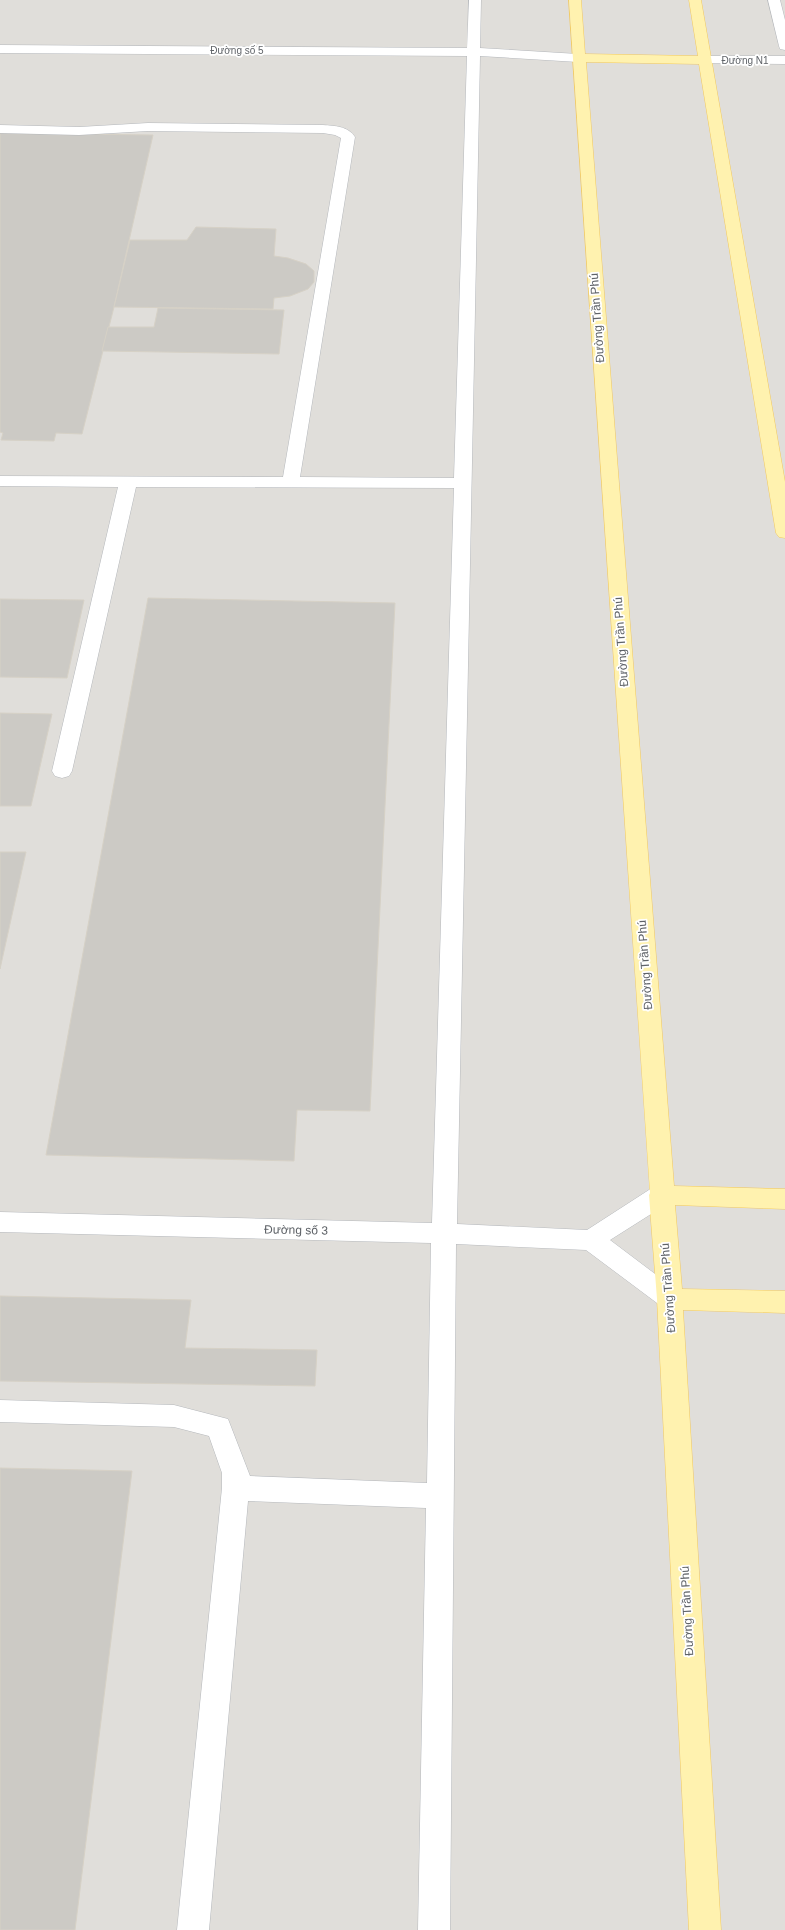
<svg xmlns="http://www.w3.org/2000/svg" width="785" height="1930" font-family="Arial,sans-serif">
  <rect width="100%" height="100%" fill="#f1efe8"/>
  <!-- industrial -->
  <rect fill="#e0deda" x="0" y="0" width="785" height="1930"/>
  <!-- building -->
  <g fill="#cccac5" stroke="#d6d1c6">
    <polygon points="0,133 153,135 114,307 82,434 56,433 54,441 1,440 3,433 0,432"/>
    <polygon points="196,227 276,229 274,256 288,258 306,264 314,271 314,282 308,289 290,296 274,298 273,309 114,307 130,240 187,240"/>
    <polygon points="158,308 284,310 279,354 102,351 108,327 154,327"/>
    <polygon points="148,598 395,603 370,1111 297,1110 294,1161 46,1155"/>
    <polygon points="0,599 84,600 67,678 0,677"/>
    <polygon points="0,713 52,714 31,806 0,806"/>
    <polygon points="0,852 26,852 0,969"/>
    <polygon points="0,1296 191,1300 185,1348 317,1350 315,1386 0,1381"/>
    <polygon points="0,1468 132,1471 75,1930 0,1930"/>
  </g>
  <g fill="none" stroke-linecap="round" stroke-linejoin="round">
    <defs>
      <g id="minor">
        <path d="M469 0H481L480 48 578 54 583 55 584 58 583 61 578 62 480 56 457 1224 587 1230 652 1188 661 1185 670 1188 673 1195 670 1202 610 1240 679 1292 683 1299 679 1306 670 1309 661 1306 586 1250 456 1244 450 1930H418L426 1508 248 1501 209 1930H177L222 1488V1473L209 1436 174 1427 0 1422V1400L174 1405 228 1419 250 1476 427 1483 431 1243 0 1232V1212L432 1223 454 488 136 487 72 771 69 776 62 778 55 776 52 771 118 487 0 486V476L283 477 341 138 335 135 323 133 148 131 79 135 0 133V125L79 127 148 123 323 125C335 126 348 126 355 137L300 477 454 478 467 56 0 53V45L467 48Z"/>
        <polygon points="768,0 780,0 785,20 785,50 780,49 779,46"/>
        <polygon points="704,56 785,56 785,64 699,63 698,60 699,57"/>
      </g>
      <polygon id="major" points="569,0 581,0 585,54 698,56 689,0 701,0 785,482 785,538 779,537 776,533 699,64 586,62 674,1186 785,1189 785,1209 675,1205 682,1289 785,1291 785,1313 683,1310 721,1930 689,1930 657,1299 649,1195 650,1193"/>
    </defs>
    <!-- minor casing -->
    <use href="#minor" stroke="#b5b8bc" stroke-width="1"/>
    <!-- major casing -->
    <use href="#major" stroke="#f2c960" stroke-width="1"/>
    <!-- minor -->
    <use href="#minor" fill="#fff" fill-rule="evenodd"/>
    <!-- major -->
    <use href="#major" fill="#fff2af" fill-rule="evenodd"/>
  </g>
  <g text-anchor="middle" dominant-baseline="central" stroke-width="3.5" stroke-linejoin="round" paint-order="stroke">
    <!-- far-street labels -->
    <g font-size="10" fill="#5f6368" stroke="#fff">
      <text x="237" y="50">Đường số 5</text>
      <text x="745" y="60">Đường N1</text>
    </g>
    <!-- street labels -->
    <g font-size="12" fill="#5f6368" stroke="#fff">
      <text transform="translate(597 318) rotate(-94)">Đường Trần Phú</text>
      <text transform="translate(621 642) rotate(-94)">Đường Trần Phú</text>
      <text transform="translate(645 965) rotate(-94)">Đường Trần Phú</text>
      <text transform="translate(296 1230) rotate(1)">Đường số 3</text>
      <text transform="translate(668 1288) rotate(-94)">Đường Trần Phú</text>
      <text transform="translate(687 1611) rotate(-93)">Đường Trần Phú</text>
    </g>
  </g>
</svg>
